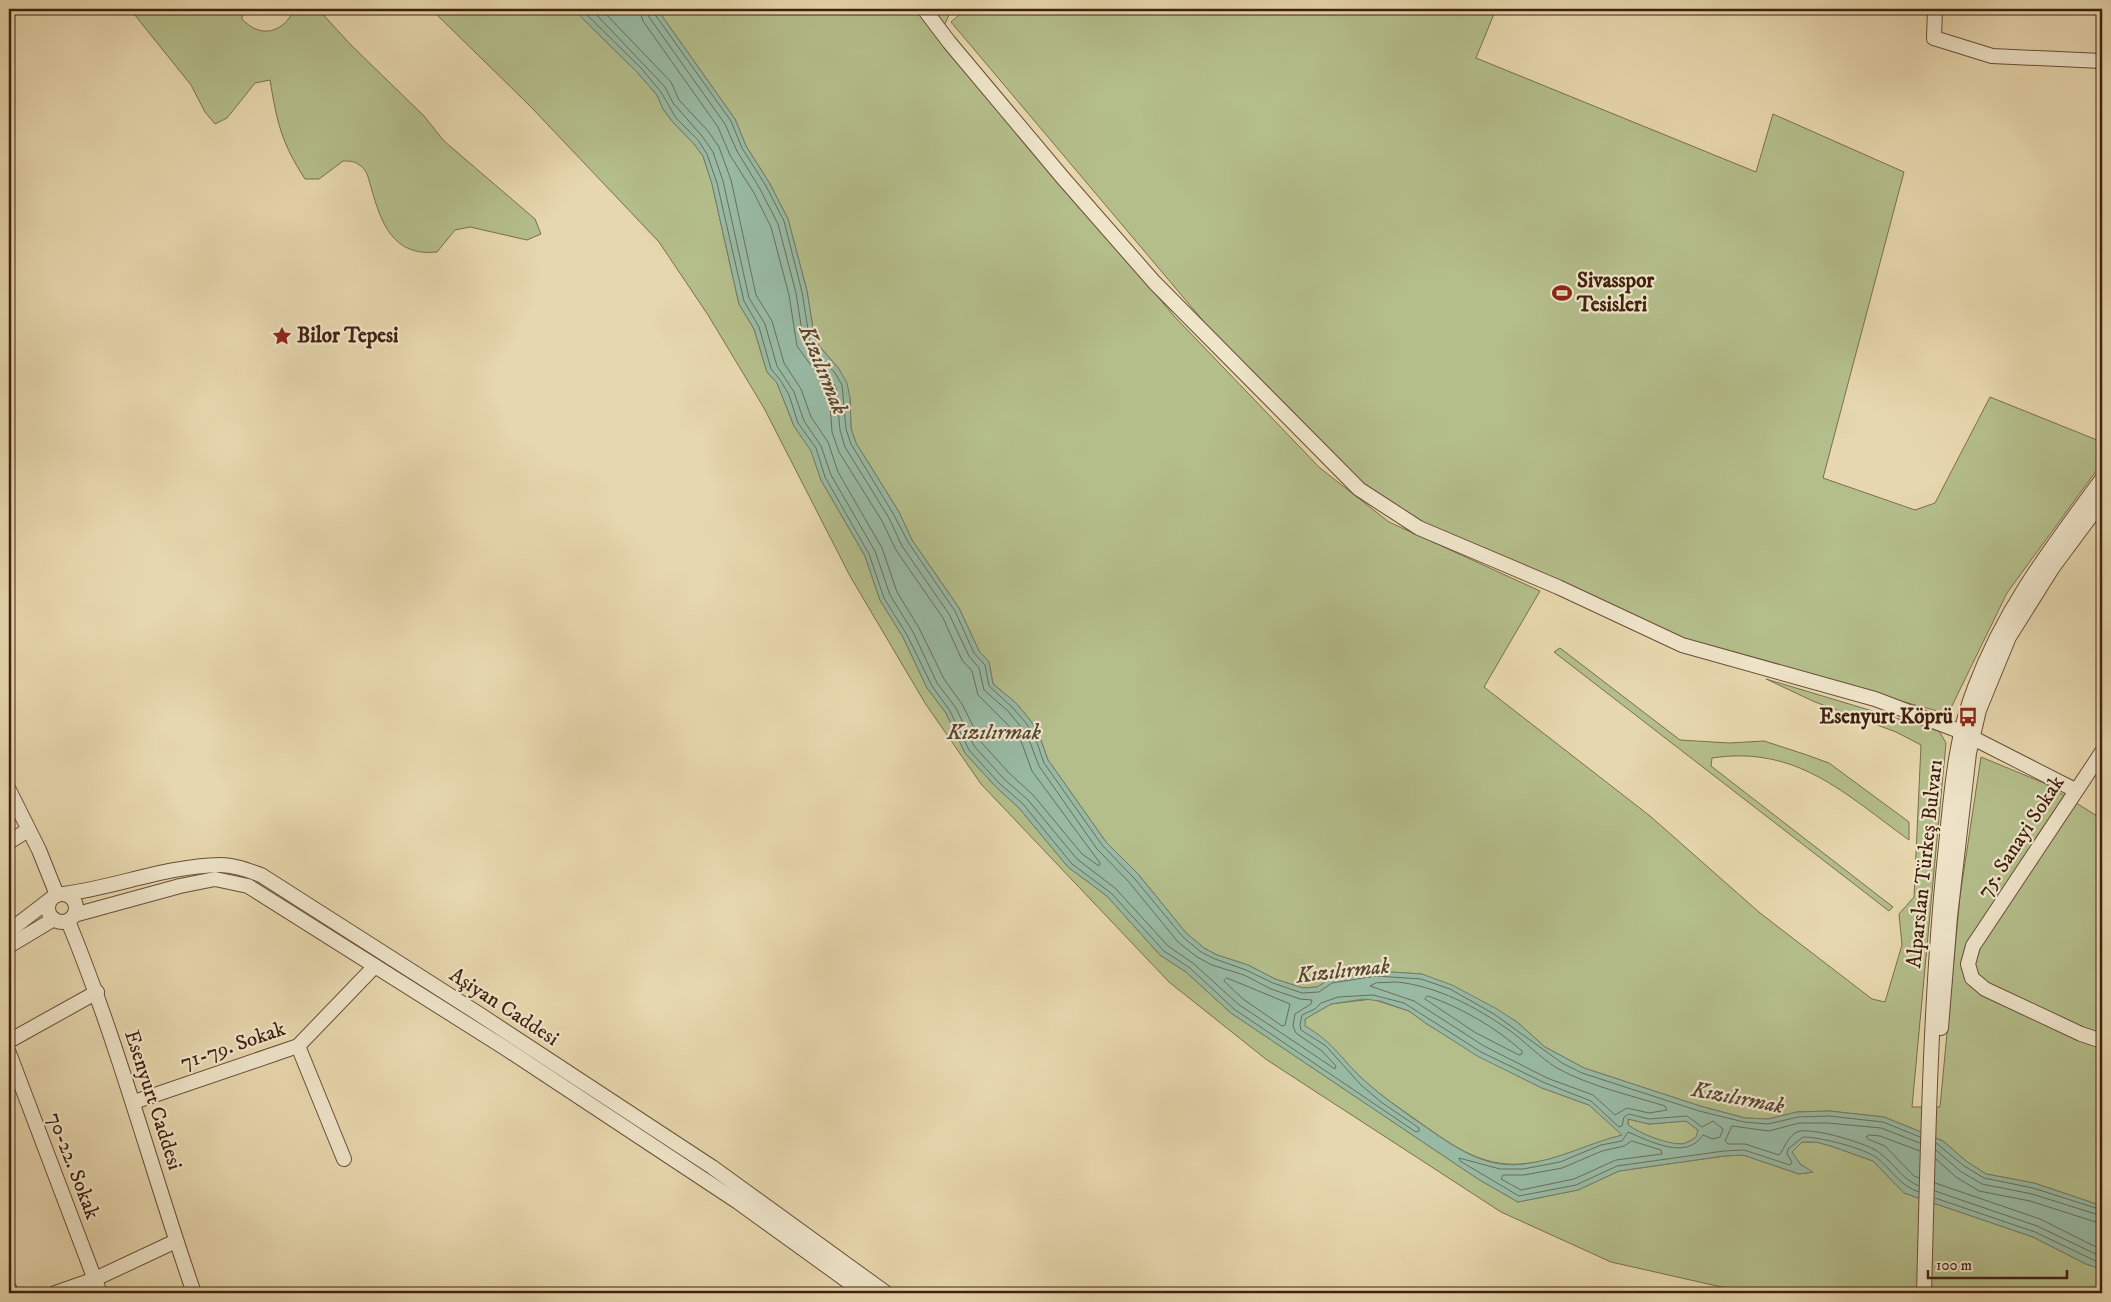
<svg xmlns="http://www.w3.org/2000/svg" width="2111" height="1302" font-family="'IM FELL DW Pica',serif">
  <rect width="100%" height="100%" fill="#e7d7ae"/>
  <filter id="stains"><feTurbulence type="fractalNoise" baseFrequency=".004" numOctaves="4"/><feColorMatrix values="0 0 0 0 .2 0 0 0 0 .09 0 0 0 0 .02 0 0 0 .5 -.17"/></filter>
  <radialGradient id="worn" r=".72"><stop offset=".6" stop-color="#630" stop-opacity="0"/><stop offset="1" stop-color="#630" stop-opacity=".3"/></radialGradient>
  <!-- green -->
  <g fill="#b4be8b" stroke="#7a6f4d">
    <path d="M130 9H242V19C252 30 267 36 281 26 288 22 290 14 298 10 304 7 312 9 318 9L350 44 424 116 444 141 535 219 541 234 527 240 470 227 455 230 437 252C393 257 381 223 371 187 368 177 367 169 358 164 354 161 347 161 343 161L319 179H305C281 142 277 122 270 80L255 83 227 118 215 124 205 112 191 85Z"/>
    <polygon points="431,9 573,9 637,72 657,95 663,109 672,121 694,144 703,156 712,184 739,304 754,329 767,372 777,383 794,426 811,450 821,480 865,556 880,600 903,637 927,688 946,713 965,753 996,787 1019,808 1068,867 1107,896 1160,955 1186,972 1231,1013 1478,1179 1518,1202 1578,1190 1619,1171 1724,1156 1743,1155 1799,1174 1812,1172 1800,1164 1792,1152 1802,1142 1816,1142 1831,1146 1873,1161 1904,1193 2033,1237 2086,1264 2102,1269 2102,1293 1748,1293 1611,1262 1501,1212 1267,1060 1169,982 981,784 925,703 850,576 764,408 708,315 659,242 530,106"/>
    <polygon points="657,9 952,9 939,36 1174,316 1320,468 1389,522 1540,591 1484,687 1650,816 1760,913 1872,999 1885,1002 1902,945 1899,914 1914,897 1921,745 1896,732 1815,702 1766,679 1939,731 1946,743 1912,1107 1940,1107 1960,896 1981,757 2044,783 2102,819 2102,1206 2034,1183 1986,1174 1966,1161 1943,1141 1884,1117 1829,1111 1797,1112 1768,1119 1745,1118 1700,1106 1584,1068 1545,1047 1517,1022 1422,974 1375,971 1330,979 1317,987 1303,988 1275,979 1248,965 1217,955 1204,948 1186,933 1138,874 1106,842 1048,760 1038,732 1030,720 1016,703 993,684 989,662 979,651 959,608 912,540 899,512 856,443 851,428 850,398 839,369 815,341 807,291 788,219 770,184 746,146 735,119"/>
    <polygon points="966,9 1496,9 1476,58 1756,172 1773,114 1904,172 1823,478 1915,510 1935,503 1990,397 2097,440 2102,433 2102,463 2007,593 1948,714 1687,642 1403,513 1360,483 1205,323 951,22"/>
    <path d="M1560 648 1680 740 1729 743 1764 741 1804 754 1829 763 1909 822V840C1845 794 1797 745 1712 758L1711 766 1893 907 1889 911 1554 652Z"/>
    <path d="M1372 999 1409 1011 1427 1024 1479 1056 1542 1088 1589 1105 1623 1135C1588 1143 1557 1162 1521 1164 1478 1167 1448 1142 1415 1119 1398 1107 1381 1096 1366 1082 1343 1062 1333 1042 1304 1026L1305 1019 1331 1004Z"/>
    <path d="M1628 1119 1649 1124 1686 1121 1698 1130 1697 1137C1692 1140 1687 1143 1682 1144 1666 1145 1641 1134 1628 1125Z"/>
  </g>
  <!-- water -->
  <path fill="#98baa4" stroke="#757c68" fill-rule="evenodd" d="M573 9H657L735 119 746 146 770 184 788 219 807 291 815 341 839 369 847 383 850 398 851 428 856 443 899 512 912 540 959 608 979 651 989 662 993 684 1016 703 1030 720 1038 732 1048 760 1106 842 1138 874 1186 933 1204 948 1217 955 1248 965 1275 979 1303 988 1317 987 1330 979 1375 971 1422 974 1452 985 1497 1009 1517 1022 1545 1047 1584 1068 1700 1106 1745 1118 1768 1119 1797 1112 1829 1111 1884 1117 1943 1141 1966 1161 1986 1174 2034 1183 2102 1206V1269L2086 1264 2033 1237 1904 1193 1873 1161 1831 1146 1816 1142H1802L1792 1152 1800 1164 1813 1172 1799 1174 1743 1155 1724 1156 1619 1171 1578 1190 1518 1202 1478 1179 1231 1013 1186 972 1160 955 1107 896 1068 867 1019 808 996 787 965 753 946 713 927 688 903 637 880 600 865 556 821 480 811 451 794 426 777 383 767 372 754 329 739 304 712 184 703 156 694 144 672 121 663 109 657 95 637 72ZM1364 999 1380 1001 1409 1011 1427 1024 1479 1057 1542 1088 1589 1105 1622 1135C1589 1143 1559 1160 1524 1164 1481 1170 1448 1142 1414 1119 1398 1107 1381 1096 1366 1082 1342 1061 1335 1043 1305 1026V1019L1331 1004ZM1628 1119 1649 1124 1686 1121 1698 1130 1696 1137C1692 1140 1687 1143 1682 1144 1666 1144 1641 1134 1628 1125Z"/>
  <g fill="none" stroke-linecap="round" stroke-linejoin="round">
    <!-- shore -->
    <g stroke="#6c6d5a" stroke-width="1">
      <path d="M581 9 641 68 661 92 676 118 698 140 707 154 717 183 744 301 759 327 771 369 781 381 789 395 798 423 816 448 825 477 869 554 884 598 907 635 932 686 950 711 969 750 999 783 1023 804 1072 864 1111 893 1164 951 1190 968 1234 1009 1416 1132 1419 1131V1128L1381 1102 1361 1085 1326 1046 1301 1030 1300 1025 1302 1015 1315 1009 1321 1003 1338 997 1373 995 1404 1003 1481 1052 1545 1083 1591 1101 1619 1127 1622 1126 1624 1117 1629 1114 1649 1119 1687 1116 1702 1127 1713 1121 1723 1129 1720 1137 1713 1139 1703 1135C1686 1161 1650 1141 1628 1132L1622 1141 1601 1145 1560 1162 1523 1169H1500L1459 1158 1460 1161 1519 1196 1576 1185 1617 1166 1724 1151 1744 1150 1790 1165 1792 1162 1787 1154 1788 1149 1803 1137C1820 1137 1864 1148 1877 1158 1892 1170 1900 1186 1919 1192"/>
      <polyline points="591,9 665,87 673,103 702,136 713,152 723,181 749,298 765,324 777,366 794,392 804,421 821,446 831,475 875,551 890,595 913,632 937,683 956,708 974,746 1004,779 1028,800 1077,859 1115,888 1168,946 1194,964 1238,1004 1335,1069 1336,1066 1322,1051 1296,1033 1293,1026 1295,1014 1311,1004 1312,1000 1300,999 1271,989 1244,975 1212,965 1197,957 1178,942 1129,882 1097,849 1039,766 1028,737 1021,727 1008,711 984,690 979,668 969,656 949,614 902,546 889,518 845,447 840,430 836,387 804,344 796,293 778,224 760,189 737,151 725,124 649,17 647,9"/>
      <polyline points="601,9 671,82 679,100 708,131 719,147 731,180 756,295 772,321 784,363 801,389 811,417 828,442 838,472 882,548 897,592 919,628 944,679 962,704 981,742 1009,773 1033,795 1082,854 1099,866 1100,863 1032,771 1021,741 1015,732 978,695 972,671 962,660 943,618 896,550 882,521 839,452 832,432 829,390 797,346 789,295 771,227 754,193 730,155 718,127 643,21 639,9"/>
      <polyline points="653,9 654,13 731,121 742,148 766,186 784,221 802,292 810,342 819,356 835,373 842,385 846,429 851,444 894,515 908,542 955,611 974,653 985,665 989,686 1012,707 1026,723 1034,734 1044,763 1102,845 1134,878 1183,937 1201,952 1215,959 1246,970 1273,983 1302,993 1319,992 1332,983 1376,976 1421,979 1450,989 1494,1014 1562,1063 1582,1073 1699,1111 1744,1122 1768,1124 1798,1117 1829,1116 1883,1122 1920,1137"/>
      <polygon points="1227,978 1290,1004 1285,1025 1282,1026 1243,999 1224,981"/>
      <path d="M1397 982C1437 986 1476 1007 1509 1030 1526 1042 1539 1057 1557 1068 1589 1086 1630 1095 1665 1106L1667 1110 1649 1113 1627 1108 1615 1115 1593 1095 1547 1078 1484 1046 1414 1001 1370 986 1376 983Z"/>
      <path d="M1428 996C1462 1008 1495 1027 1522 1051V1054L1519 1055 1476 1033 1425 999Z"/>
      <polygon points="1632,1141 1661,1150 1662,1154 1616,1160 1574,1179 1521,1190 1501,1179 1503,1175 1524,1175 1562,1168 1602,1151 1624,1146"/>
      <polyline points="1936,1143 1964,1166 1984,1178 2033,1188 2102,1210"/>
      <polyline points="1936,1150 1960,1171 1982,1184 2032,1194 2102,1216"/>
      <polyline points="1936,1159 1956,1177 1979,1191 2030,1201 2102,1224"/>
      <polyline points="1919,1178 1914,1176 1885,1146 1868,1139 1866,1137 1869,1135 1880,1136 1920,1151"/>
      <polyline points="1935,1183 2040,1219 2102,1250"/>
      <path d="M1919 1186C1903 1180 1894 1164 1881 1154 1871 1144 1810 1126 1797 1132 1787 1137 1785 1148 1779 1155L1745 1144H1728L1725 1141 1732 1126 1769 1131 1799 1123H1828L1881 1128 1920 1143"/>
      <polyline points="1935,1191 2037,1226 2102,1257"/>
      <polyline points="1935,1198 2035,1232 2102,1264"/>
    </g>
    <defs>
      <g id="minor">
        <polyline points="924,9 949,42 1063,178 1154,282 1359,489 1419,528 1558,587 1682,645 1875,699 1962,732"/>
        <polyline points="1935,9 1934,38 1992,56 2102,61"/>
        <polyline points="1973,738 2075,790"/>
        <polyline points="2102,752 1973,946 1968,964 1972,978 1985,989 2081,1034 2102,1041"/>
        <polyline points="9,790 39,850 57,895"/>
        <polyline points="9,842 28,830"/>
        <path d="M64 894C116 887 167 866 220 865 234 865 247 870 261 875L482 1016 712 1167 886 1293"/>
        <circle cx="62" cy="908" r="14"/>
        <polyline points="74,915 180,886 215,879 248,886 505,1048 738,1202 864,1293"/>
        <path d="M68 921C118 1042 151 1169 194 1293"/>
        <polyline points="9,931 52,898"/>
        <polyline points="9,946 54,919"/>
        <polyline points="1941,1028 1950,917 1969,753 1979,710 2009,637 2053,567 2102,501"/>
        <polyline points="9,1041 97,992"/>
        <polyline points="298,1046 344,1159"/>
        <polyline points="9,1053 100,1293"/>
        <polyline points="134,1102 298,1046 375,966"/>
        <polyline points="9,1288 11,1293"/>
        <polyline points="55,1293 95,1279 176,1241"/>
        <path d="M1924 1293C1928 1147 1930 1001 1945 855 1951 799 1954 740 1975 687 2005 607 2052 547 2102 479"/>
      </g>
    </defs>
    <!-- minor casing -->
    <use href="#minor" stroke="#6a4e37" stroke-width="16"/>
    <!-- minor -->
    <use href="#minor" stroke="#efe5ca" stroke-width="14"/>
  </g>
  <!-- icons -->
  <defs>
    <symbol id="stadium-bare" viewBox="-9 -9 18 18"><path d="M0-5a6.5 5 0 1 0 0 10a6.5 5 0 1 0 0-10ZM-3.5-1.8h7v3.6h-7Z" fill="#8f2418" stroke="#efe5ca" stroke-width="2.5" paint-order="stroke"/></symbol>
    <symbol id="sight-bare" viewBox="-9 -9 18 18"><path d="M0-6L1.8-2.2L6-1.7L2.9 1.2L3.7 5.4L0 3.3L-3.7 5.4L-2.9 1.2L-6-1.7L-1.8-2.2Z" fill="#8f2418" stroke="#efe5ca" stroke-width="2.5" paint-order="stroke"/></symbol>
    <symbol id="bus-bare" viewBox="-9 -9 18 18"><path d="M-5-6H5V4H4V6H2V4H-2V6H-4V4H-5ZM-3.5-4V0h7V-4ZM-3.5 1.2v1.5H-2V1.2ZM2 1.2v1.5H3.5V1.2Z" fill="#8f2418" stroke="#efe5ca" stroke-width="2.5" paint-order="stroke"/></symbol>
  </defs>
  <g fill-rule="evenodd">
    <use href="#stadium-bare" x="1548" y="279" width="28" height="28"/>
    <use href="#sight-bare" x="268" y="322" width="28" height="28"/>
    <use href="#bus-bare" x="1954" y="703" width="28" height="28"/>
  </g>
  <g text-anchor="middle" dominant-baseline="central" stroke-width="4.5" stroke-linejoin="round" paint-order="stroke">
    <!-- poi labels -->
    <g font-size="21" font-weight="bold" fill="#41200f" stroke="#efe5ca" text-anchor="start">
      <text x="1577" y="281">Sivasspor<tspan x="1577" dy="24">Tesisleri</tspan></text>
      <text x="297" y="336">Bilor Tepesi</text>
      <text x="1953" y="717" text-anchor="end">Esenyurt Köprü</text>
    </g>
    <!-- street labels -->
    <g font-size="21" fill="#41200f" stroke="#efe5ca">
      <text transform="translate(2021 837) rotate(-57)">75. Sanayi Sokak</text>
      <text transform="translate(1925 864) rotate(-84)">Alparslan Türkeş Bulvarı</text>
      <text transform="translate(504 1007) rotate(33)">Aşiyan Caddesi</text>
      <text transform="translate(233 1046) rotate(-19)">71-79. Sokak</text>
      <text transform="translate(153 1100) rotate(72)">Esenyurt Caddesi</text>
      <text transform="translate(73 1166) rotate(69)">70-22. Sokak</text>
    </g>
    <!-- water labels -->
    <g font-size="22" font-style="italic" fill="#574634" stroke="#efe5ca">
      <text transform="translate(823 370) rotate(68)">Kızılırmak</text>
      <text x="994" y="732">Kızılırmak</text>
      <text transform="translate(1343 971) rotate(-6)">Kızılırmak</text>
      <text transform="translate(1738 1098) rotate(11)">Kızılırmak</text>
    </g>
  </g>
  <!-- margin -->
  <rect width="2111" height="1302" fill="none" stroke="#e7d7ae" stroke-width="30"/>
  <rect x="10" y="10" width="2091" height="1282" fill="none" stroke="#41200f" stroke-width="2.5"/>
  <rect x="15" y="15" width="2081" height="1272" fill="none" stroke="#41200f"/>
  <!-- scale -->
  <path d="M1928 1270v8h139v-8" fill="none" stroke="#41200f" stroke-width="2.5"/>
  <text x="1936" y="1270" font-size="15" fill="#41200f" stroke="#efe5ca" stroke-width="4" paint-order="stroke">100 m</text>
  <rect width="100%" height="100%" filter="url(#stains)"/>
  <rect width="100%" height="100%" fill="url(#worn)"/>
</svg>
